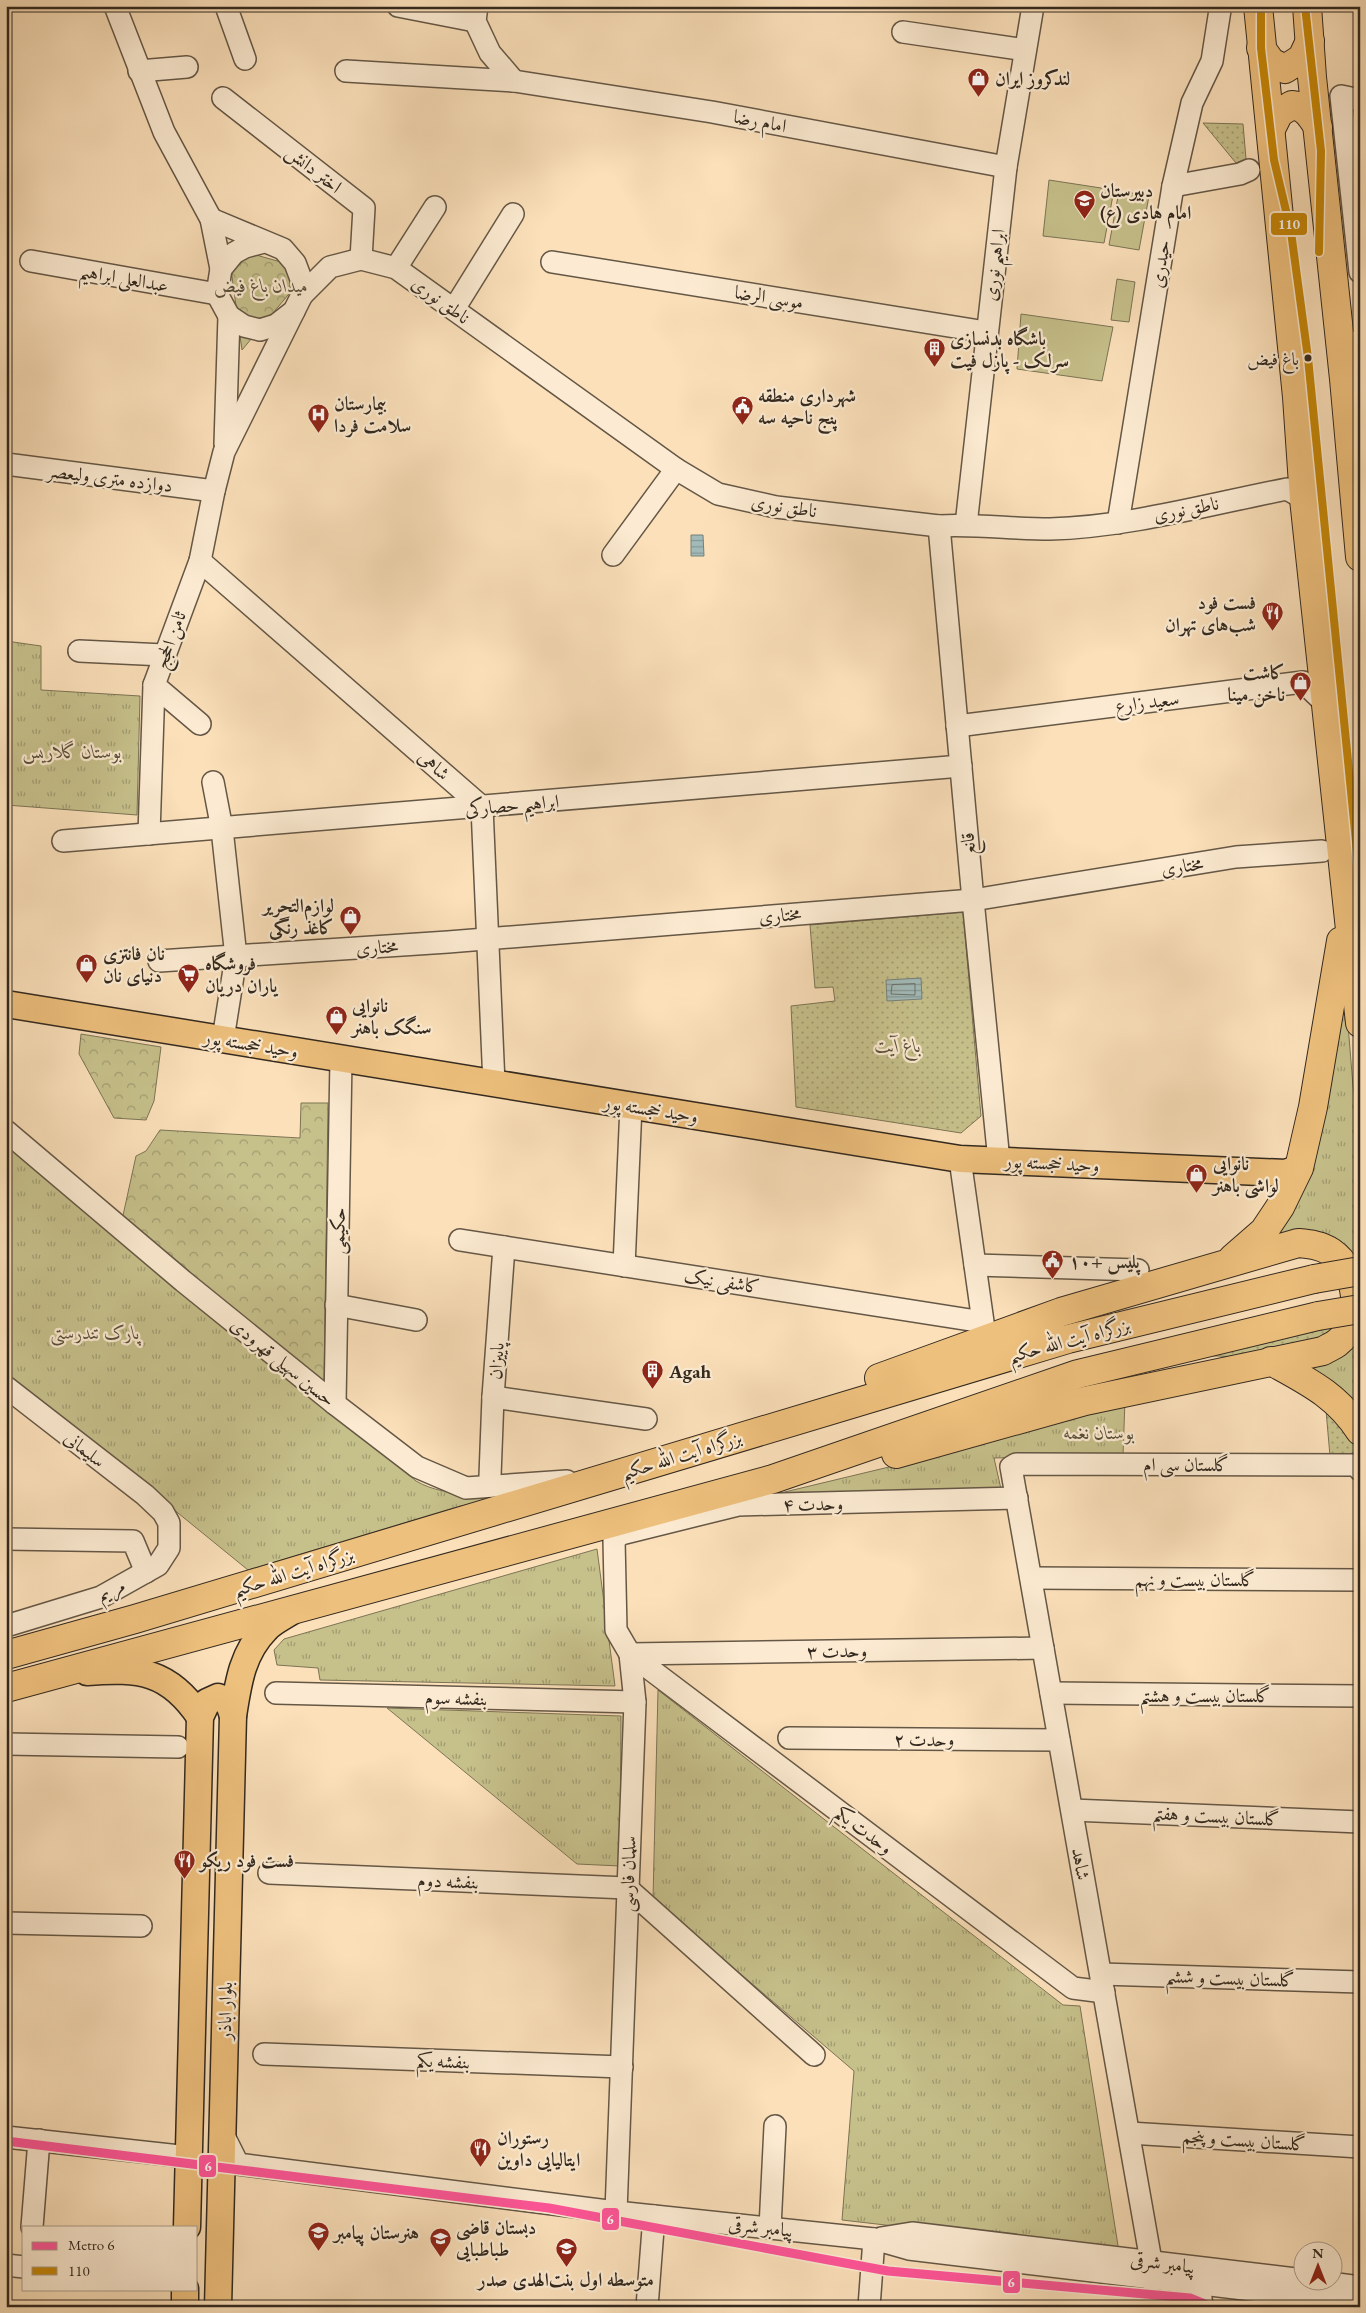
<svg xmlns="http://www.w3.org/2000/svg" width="1366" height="2313" font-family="'EB Garamond',Amiri,serif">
  <defs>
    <pattern id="grass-tufts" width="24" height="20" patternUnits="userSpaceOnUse" patternTransform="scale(1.25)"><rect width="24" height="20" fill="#c6c08b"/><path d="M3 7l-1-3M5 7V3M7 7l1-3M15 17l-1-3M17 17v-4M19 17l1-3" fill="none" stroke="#a19c71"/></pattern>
    <pattern id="forest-crowns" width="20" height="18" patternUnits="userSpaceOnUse" patternTransform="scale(1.25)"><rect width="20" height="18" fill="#c6c08b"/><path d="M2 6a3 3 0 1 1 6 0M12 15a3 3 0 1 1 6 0" fill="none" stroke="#a19c71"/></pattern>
    <pattern id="garden-dots" width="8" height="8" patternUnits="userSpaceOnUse" patternTransform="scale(1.25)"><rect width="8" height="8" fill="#c6c08b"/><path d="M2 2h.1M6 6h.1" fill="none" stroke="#a19c71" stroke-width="1.8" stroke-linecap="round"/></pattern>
    <pattern id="water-rules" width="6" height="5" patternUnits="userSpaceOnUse" patternTransform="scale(1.25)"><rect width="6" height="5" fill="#a2bbb9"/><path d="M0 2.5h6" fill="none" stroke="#859896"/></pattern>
  </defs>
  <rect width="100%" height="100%" fill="#fbe0ba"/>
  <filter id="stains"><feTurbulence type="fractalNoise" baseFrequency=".004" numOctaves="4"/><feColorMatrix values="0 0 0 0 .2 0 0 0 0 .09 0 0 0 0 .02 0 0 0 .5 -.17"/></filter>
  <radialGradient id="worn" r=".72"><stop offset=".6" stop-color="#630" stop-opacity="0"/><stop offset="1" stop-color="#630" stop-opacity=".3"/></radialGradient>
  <!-- grass -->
  <g fill="url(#grass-tufts)" stroke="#7c7455">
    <polygon points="6,641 41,646 41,690 140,696 137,815 6,805"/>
    <polygon points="1343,963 1353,1086 1360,1134 1360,1253 1348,1255 1274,1237"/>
    <path d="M6 1142 416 1481C449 1500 489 1492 524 1490L450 1509 248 1570 6 1373Z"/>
    <polygon points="1360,1323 1360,1422 1305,1365"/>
    <polygon points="1125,1400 1123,1455 994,1458 1001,1489 768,1496 914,1461"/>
    <polygon points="597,1549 615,1686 320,1680 318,1668 277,1665 274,1650 284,1639"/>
    <polygon points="658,1690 1063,2005 1080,2006 1119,2252 842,2220 854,2071 653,1899"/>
    <polygon points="387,1708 621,1716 620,1866 577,1864"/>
  </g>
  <!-- forest -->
  <g fill="url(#forest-crowns)" stroke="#7c7455">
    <polygon points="228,247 309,270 242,350"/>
    <polygon points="81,1034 161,1047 154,1101 146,1120 114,1118 79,1054"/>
    <polygon points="301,1103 328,1103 324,1386 122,1220 136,1156 146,1151 160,1130 300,1138"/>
  </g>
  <!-- garden -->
  <g fill="url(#garden-dots)" stroke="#7c7455">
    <polygon points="1203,123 1243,124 1246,159 1236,163"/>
    <polygon points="963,912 981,1116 961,1133 796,1107 791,1006 835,1001 833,987 815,988 810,925"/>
    <polygon points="1344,1322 1336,1334 1242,1357 1193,1355"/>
    <polygon points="1325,1399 1360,1440 1360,1456 1330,1456"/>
  </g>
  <!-- pitch -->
  <g fill="#c6c08b" stroke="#7c7455">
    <polygon points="1049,180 1114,190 1104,243 1043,236"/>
    <polygon points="1119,191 1149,196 1139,250 1109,245"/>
    <polygon points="1117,279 1135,282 1129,322 1111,320"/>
    <polygon points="1021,314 1113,327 1102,381 1017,369"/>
  </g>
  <!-- water -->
  <g fill="url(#water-rules)" stroke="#76817b">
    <polygon points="691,535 703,535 704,556 691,556"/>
    <polygon points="921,978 922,999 887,1001 886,980"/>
  </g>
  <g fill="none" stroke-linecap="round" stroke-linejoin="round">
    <!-- shore -->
    <polygon stroke="#6a726c" stroke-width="1" points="915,984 915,995 891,994 892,985"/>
    <defs>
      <g id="minor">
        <polyline points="115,6 164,132 211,219 221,269"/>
        <polyline points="226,6 245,59"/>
        <polyline points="398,6 475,21"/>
        <polyline points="477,6 475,21 490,53 514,81"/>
        <polyline points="903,32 1025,50"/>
        <polyline points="139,71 187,67"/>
        <polyline points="346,71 514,81 712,112 1006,167"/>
        <polyline points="223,98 364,208 361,259"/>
        <polyline points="1360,100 1341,96 1360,272"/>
        <polyline points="1173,186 1240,174 1249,170"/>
        <polyline points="211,219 283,249 295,263 301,279 302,295 294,311 276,325 260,330 244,326 229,316 217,294 221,269 234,253 245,247 264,242"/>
        <polyline points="31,261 217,294"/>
        <polyline points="552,262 986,332"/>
        <polyline points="396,268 435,207"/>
        <path d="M302 295 330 267 361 259 396 268 676 469 718 494 776 507 939 526C976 524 1013 529 1050 529 1128 527 1210 504 1287 489L1304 499"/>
        <polyline points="454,309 513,214"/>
        <polyline points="1360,340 1344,379 1360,399"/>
        <polyline points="225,444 229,316"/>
        <polyline points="6,464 214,491"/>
        <polyline points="1118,523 1173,186 1192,103 1212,61 1220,10"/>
        <polyline points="966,525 1006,167 1033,6"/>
        <polyline points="939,526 973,900 999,1161"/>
        <polyline points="613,555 676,469"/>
        <polyline points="200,561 482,807 494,1084"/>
        <polyline points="79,651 164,655"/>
        <polyline points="154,685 200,724"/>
        <polyline points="957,726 1303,682 1327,705"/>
        <polyline points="213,782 222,829 236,957 223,1039"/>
        <polyline points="149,834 154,685 200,561 214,491 224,452 294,311"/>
        <polyline points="63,841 961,766"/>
        <polyline points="159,961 448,942 973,900 1236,857 1322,851"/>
        <polyline points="6,1131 183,1281 335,1404 417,1467 466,1488 567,1481"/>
        <polyline points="460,1240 983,1322 960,1159"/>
        <polyline points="975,1265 1138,1270"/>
        <polyline points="624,1266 631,1106"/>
        <polyline points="336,1305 416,1320"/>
        <polyline points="6,1387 145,1495 163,1512 169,1523 169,1548 158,1565 101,1597 6,1626"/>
        <polyline points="493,1397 646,1419"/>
        <polyline points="335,1404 341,1059"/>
        <polyline points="490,1476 493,1397 504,1247"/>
        <polyline points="6,1539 133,1541 146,1572"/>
        <polyline points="1031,1578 1360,1580"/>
        <polyline points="630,1654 1073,1988 1104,1992"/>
        <polyline points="630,1654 1043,1648"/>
        <polyline points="276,1693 635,1702"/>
        <polyline points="1051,1693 1360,1696"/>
        <polyline points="789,1738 1059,1740"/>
        <polyline points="6,1744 178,1747"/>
        <polyline points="1072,1810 1360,1822"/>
        <polyline points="269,1873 627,1888 814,2055"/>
        <polyline points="6,1923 141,1926"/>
        <polyline points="1101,1974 1360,1982"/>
        <polyline points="264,2054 622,2067"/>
        <polyline points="222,2132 238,2164 616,2212 874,2239 909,2249 1351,2302 1357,2307"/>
        <polyline points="1129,2133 1360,2147"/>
        <polyline points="6,2137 189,2157"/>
        <polyline points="616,2212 635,1702 630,1654 616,1630 614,1540 621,1534 738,1505 1017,1498"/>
        <polyline points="32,2227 39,2140"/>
        <polyline points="770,2228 775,2126"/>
        <polyline points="881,2238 912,2233 1304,2280"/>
        <polyline points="6,2265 24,2267"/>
        <polyline points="1198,2272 1202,2307"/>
        <polyline points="1150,2279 1151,2261 1011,1467 1016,1464 1356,1465 1360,1470"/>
        <polyline points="1307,2280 1360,2287"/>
        <polyline points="647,2307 654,2216"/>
        <polyline points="869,2307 874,2239"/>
      </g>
      <g id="major">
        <polyline points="6,1004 960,1159 1286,1173 1299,1168"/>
        <path d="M87 1672C140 1668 169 1671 200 1717"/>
        <polyline points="187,2227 200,1717 207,1702 218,1697 228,1701 233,1716"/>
        <polyline points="185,2307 185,2289"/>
        <path d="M218 2307 233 1716C238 1684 242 1653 266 1629 272 1622 283 1617 292 1611"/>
      </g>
      <g id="highway">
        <polyline points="1258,6 1297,397 1304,499 1360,1023"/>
        <polyline points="1307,6 1312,77 1344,379 1360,557"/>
        <polyline points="1261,48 1271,62 1285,69 1302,58 1310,41"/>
        <path d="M1271 129 1279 113 1292 105C1305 106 1311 116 1318 127"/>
        <polyline points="1233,1258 1264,1231 1280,1207 1299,1168 1313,1107 1341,941"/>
        <path d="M1271 1361C1307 1381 1337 1395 1360 1431"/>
        <path d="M879 1378 1061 1312 1298 1243C1309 1244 1321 1245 1331 1252 1359 1271 1365 1321 1337 1343 1333 1346 1328 1348 1323 1351L1085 1401 896 1454"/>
        <polyline points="6,1655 135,1619 1068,1339 1314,1279"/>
        <polyline points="6,1688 773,1479 1078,1374 1318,1316"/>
      </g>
    </defs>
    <!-- minor casing -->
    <use href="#minor" stroke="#655746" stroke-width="24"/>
    <!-- major casing -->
    <use href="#major" stroke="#33291f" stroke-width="29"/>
    <!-- highway casing -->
    <use href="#highway" stroke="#33291f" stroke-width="30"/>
    <!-- minor -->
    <use href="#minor" stroke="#fcebd2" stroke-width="21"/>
    <!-- major -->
    <use href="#major" stroke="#eec07d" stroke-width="26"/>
    <!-- highway -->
    <use href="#highway" stroke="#eec07d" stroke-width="28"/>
    <defs>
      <g id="highway-bridge">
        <polyline points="1314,1279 1360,1271"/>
        <polyline points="1318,1316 1360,1309"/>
      </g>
    </defs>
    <!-- highway-bridge casing -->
    <use href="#highway-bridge" stroke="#33291f" stroke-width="30" stroke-linecap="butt"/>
    <!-- highway-bridge -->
    <use href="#highway-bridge" stroke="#eec07d" stroke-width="28"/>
    <defs>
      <g id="bus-1">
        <polyline points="1261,6 1261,48 1274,160 1291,232 1308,358 1360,882"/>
        <polyline points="1305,6 1321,151 1319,252"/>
      </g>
    </defs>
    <!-- bus-1 casing -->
    <use href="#bus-1" stroke="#fcebd2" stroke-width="11"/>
    <!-- bus-1 -->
    <use href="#bus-1" stroke="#c68708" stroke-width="8"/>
    <defs>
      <polyline id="metro-1" points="6,2141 549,2208 888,2271 1190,2298 1212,2307"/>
    </defs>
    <!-- metro-1 casing -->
    <use href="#metro-1" stroke="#fcebd2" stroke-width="12"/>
    <!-- metro-1 -->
    <use href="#metro-1" stroke="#f59" stroke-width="9"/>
  </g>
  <!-- icons -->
  <defs>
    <symbol id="shop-pin" viewBox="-11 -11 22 30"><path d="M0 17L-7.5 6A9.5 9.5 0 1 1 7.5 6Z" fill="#8f2418" stroke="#fcebd2"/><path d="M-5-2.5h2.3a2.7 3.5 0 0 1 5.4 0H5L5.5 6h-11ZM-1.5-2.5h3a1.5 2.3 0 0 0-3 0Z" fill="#fff"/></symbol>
    <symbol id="school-pin" viewBox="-11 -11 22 30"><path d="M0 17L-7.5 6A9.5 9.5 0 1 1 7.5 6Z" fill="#8f2418" stroke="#fcebd2"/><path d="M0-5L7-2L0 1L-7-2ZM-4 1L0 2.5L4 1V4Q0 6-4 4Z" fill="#fff"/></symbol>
    <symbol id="building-pin" viewBox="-11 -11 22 30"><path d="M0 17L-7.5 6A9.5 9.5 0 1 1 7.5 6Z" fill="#8f2418" stroke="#fcebd2"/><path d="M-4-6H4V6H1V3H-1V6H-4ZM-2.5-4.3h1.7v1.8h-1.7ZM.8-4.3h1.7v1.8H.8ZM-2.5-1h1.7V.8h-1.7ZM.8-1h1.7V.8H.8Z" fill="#fff"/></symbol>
    <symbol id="civic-pin" viewBox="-11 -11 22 30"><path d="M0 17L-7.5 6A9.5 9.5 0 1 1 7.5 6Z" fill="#8f2418" stroke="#fcebd2"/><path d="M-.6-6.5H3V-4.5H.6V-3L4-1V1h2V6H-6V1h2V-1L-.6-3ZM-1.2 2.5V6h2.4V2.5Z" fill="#fff"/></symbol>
    <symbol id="hospital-pin" viewBox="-11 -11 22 30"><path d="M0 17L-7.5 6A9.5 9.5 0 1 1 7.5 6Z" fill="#8f2418" stroke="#fcebd2"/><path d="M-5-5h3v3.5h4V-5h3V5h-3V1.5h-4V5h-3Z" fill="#fff"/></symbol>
    <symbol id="restaurant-pin" viewBox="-11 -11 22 30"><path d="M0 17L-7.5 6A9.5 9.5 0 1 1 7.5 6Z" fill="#8f2418" stroke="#fcebd2"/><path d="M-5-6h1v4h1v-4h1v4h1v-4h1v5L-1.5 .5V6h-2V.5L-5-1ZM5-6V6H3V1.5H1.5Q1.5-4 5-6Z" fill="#fff"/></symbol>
    <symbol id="supermarket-pin" viewBox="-11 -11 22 30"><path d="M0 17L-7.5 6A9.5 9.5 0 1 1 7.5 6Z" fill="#8f2418" stroke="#fcebd2"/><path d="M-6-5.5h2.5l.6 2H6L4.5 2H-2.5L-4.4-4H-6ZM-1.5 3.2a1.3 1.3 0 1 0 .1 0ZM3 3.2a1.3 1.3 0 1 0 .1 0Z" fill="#fff"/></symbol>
  </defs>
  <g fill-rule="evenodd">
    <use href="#shop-pin" x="966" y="66" width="25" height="34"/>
    <use href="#school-pin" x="1072" y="188" width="25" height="34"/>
    <use href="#building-pin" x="922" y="336" width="25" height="34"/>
    <use href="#civic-pin" x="730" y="394" width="25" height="34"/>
    <use href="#hospital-pin" x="306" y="402" width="25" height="34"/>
    <use href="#restaurant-pin" x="1260" y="600" width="25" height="34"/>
    <use href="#shop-pin" x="1288" y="670" width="25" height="34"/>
    <use href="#shop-pin" x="338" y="904" width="25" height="34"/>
    <use href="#shop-pin" x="74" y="952" width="25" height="34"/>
    <use href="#supermarket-pin" x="176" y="962" width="25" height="34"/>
    <use href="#shop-pin" x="324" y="1004" width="25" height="34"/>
    <use href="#shop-pin" x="1184" y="1162" width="25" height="34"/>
    <use href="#civic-pin" x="1040" y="1248" width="25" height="34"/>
    <use href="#building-pin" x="640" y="1358" width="25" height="34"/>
    <use href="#restaurant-pin" x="172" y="1848" width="25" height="34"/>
    <use href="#restaurant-pin" x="468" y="2136" width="25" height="34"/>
    <use href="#school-pin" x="306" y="2220" width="25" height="34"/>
    <use href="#school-pin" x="428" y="2226" width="25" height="34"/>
    <use href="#school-pin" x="554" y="2236" width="25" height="34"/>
  </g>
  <!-- markers -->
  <circle fill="#33291f" stroke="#fcebd2" stroke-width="2" cx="1308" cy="358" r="4.5"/>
  <g text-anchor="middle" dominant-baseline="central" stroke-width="4.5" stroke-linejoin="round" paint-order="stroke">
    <!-- bus labels -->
    <g font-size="18" fill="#33291f" stroke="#fcebd2" text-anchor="end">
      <text x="1299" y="358">باغ فیض</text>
    </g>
    <!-- poi labels -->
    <g font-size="19" font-weight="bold" fill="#33291f" stroke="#fcebd2" text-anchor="start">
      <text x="995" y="78">لندکروز ایران</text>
      <text x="1100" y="190">دبیرستان<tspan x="1100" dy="22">امام هادی (ع)</tspan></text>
      <text x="950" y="338">باشگاه بدنسازی<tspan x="950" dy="22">سرلک - پازل فیت</tspan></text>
      <text x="758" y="395">شهرداری منطقه<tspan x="758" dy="22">پنج ناحیه سه</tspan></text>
      <text x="334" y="403">بیمارستان<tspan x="334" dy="22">سلامت فردا</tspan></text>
      <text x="1256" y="602" text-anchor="end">فست فود<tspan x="1256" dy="22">شب‌های تهران</tspan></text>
      <text x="1285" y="672" text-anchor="end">کاشت<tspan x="1285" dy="22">ناخن مینا</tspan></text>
      <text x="334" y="905" text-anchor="end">لوازم‌التحریر<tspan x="334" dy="22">کاغذ رنگی</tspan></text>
      <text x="103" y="953">نان فانتزی<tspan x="103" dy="22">دنیای نان</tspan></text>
      <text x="205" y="963">فروشگاه<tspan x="205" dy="22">یاران دریان</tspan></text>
      <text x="352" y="1005">نانوایی<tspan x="352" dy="22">سنگک باهنر</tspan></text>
      <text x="1213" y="1163">نانوایی<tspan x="1213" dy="22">لواشی باهنر</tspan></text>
      <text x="1069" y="1261">پلیس +۱۰</text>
      <text x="669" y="1371">Agah</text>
      <text x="200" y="1860">فست فود ریکو</text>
      <text x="497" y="2137">رستوران<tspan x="497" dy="22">ایتالیایی داوین</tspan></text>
      <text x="456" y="2227">دبستان قاضی<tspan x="456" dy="22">طباطبایی</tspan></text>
      <text x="334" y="2232">هنرستان پیامبر</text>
      <text x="566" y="2279" text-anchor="middle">متوسطه اول بنت‌الهدی صدر</text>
    </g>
    <!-- street labels -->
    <g font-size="19" fill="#33291f" stroke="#fcebd2">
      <text transform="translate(760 121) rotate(11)">امام رضا</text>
      <text transform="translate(314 169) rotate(38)">اختر دانش</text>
      <text transform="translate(1160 264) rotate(-81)">حیدری</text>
      <text transform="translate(994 265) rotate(-83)">ابراهیم نوری</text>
      <text transform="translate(124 278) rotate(10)">عبدالعلی ابراهیم</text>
      <text transform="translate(769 297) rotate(9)">موسی الرضا</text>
      <text transform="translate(441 300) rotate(36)">ناطق نوری</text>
      <text transform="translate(110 478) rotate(7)">دوازده متری ولیعصر</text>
      <text transform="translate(784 506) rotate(9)">ناطق نوری</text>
      <text transform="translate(1186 509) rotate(-11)">ناطق نوری</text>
      <text transform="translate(170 640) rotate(-70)">ثامن الحجج</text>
      <text transform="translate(1147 702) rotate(-7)">سعید زارع</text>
      <text transform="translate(434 765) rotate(41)">شاهی</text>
      <text transform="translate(512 805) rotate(-5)">ابراهیم حصارکی</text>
      <text transform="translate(968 844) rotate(-95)">قانع</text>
      <text transform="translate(1182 866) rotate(-9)">مختاری</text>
      <text transform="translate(780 915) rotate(-5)">مختاری</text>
      <text transform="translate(377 947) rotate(-4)">مختاری</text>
      <text transform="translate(251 1044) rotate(9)">وحید خجسته پور</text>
      <text transform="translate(651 1109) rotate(9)">وحید خجسته پور</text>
      <text transform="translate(1052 1163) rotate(3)">وحید خجسته پور</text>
      <text transform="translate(338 1231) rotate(-89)">حکیمی</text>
      <text transform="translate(722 1281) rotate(9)">کاشفی نیک</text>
      <text transform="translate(1069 1340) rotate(-15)">بزرگراه آیت الله حکیم</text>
      <text transform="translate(496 1361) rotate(-86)">پاییزان</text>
      <text transform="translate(283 1362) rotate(39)">حسین سهیلی قهرودی</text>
      <text transform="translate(85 1449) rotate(38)">سلیمانی</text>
      <text transform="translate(681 1455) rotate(-17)">بزرگراه آیت الله حکیم</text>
      <text x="1186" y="1464">گلستان سی ام</text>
      <text transform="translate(813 1504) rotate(-1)">وحدت ۴</text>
      <text transform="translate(293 1572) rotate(-17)">بزرگراه آیت الله حکیم</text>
      <text x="1195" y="1579">گلستان بیست و نهم</text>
      <text transform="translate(111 1590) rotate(-26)">مریم</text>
      <text transform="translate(837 1651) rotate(-1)">وحدت ۳</text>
      <text x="1205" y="1695">گلستان بیست و هشتم</text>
      <text transform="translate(456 1698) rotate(1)">بنفشه سوم</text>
      <text x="924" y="1739">وحدت ۲</text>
      <text transform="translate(1216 1816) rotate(3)">گلستان بیست و هفتم</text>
      <text transform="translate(864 1830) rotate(37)">وحدت یکم</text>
      <text transform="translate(1081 1864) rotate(80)">شاهد</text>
      <text transform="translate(628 1874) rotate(-88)">سلمان فارسی</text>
      <text transform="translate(448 1881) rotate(2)">بنفشه دوم</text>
      <text transform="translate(1230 1978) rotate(2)">گلستان بیست و ششم</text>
      <text transform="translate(225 2011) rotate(-89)">بلوار اباذر</text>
      <text transform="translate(443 2061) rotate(2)">بنفشه یکم</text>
      <text transform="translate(1244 2140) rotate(4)">گلستان بیست و پنجم</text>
      <text transform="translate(761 2227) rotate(6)">پیامبر شرقی</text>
      <text transform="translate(1163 2263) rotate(7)">پیامبر شرقی</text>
    </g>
    <!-- park labels -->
    <g font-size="19" font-style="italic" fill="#584f3a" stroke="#fcebd2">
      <text x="261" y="285">میدان باغ فیض</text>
      <text x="72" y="751">بوستان گلاریس</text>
      <text x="898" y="1045">باغ آیت</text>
      <text x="95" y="1332">پارک تندرستی</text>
      <text x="1099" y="1432">بوستان نغمه</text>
    </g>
  </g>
  <g stroke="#fcebd2" stroke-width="2">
    <rect x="1270" y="212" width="38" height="24" rx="5" fill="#c68708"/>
    <rect x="198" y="2154" width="19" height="24" rx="5" fill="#f59"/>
    <rect x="601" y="2207" width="19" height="24" rx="5" fill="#f59"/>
    <rect x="1002" y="2270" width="19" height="24" rx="5" fill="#f59"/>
  </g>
  <g font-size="14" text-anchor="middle" font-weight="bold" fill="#fff">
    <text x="1289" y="229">110</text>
    <text x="208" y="2171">6</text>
    <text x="610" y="2224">6</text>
    <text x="1011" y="2287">6</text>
  </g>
  <!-- margin -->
  <rect width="1366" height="2313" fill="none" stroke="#fbe0ba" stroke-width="25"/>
  <rect x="8" y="8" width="1351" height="2298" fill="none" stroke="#33291f" stroke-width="2.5"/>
  <rect x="12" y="12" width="1341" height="2288" fill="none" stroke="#33291f"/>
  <!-- legend -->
  <rect x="22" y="2226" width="175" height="65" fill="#fcebd2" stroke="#ac9d8a"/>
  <rect x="32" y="2242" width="25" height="8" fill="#ff5599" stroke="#ac9d8a"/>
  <text x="68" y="2250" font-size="15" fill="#33291f">Metro 6</text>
  <rect x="32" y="2267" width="25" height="8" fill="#c68708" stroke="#ac9d8a"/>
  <text x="68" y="2276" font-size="15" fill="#33291f">110</text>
  <!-- north arrow -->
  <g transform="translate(1318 2266)"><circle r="24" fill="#fcebd2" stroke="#ac9d8a"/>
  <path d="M0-4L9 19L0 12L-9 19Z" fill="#8f2418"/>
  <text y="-8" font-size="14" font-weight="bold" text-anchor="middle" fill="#33291f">N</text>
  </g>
  <rect width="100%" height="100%" filter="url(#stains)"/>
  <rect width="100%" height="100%" fill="url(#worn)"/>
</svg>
